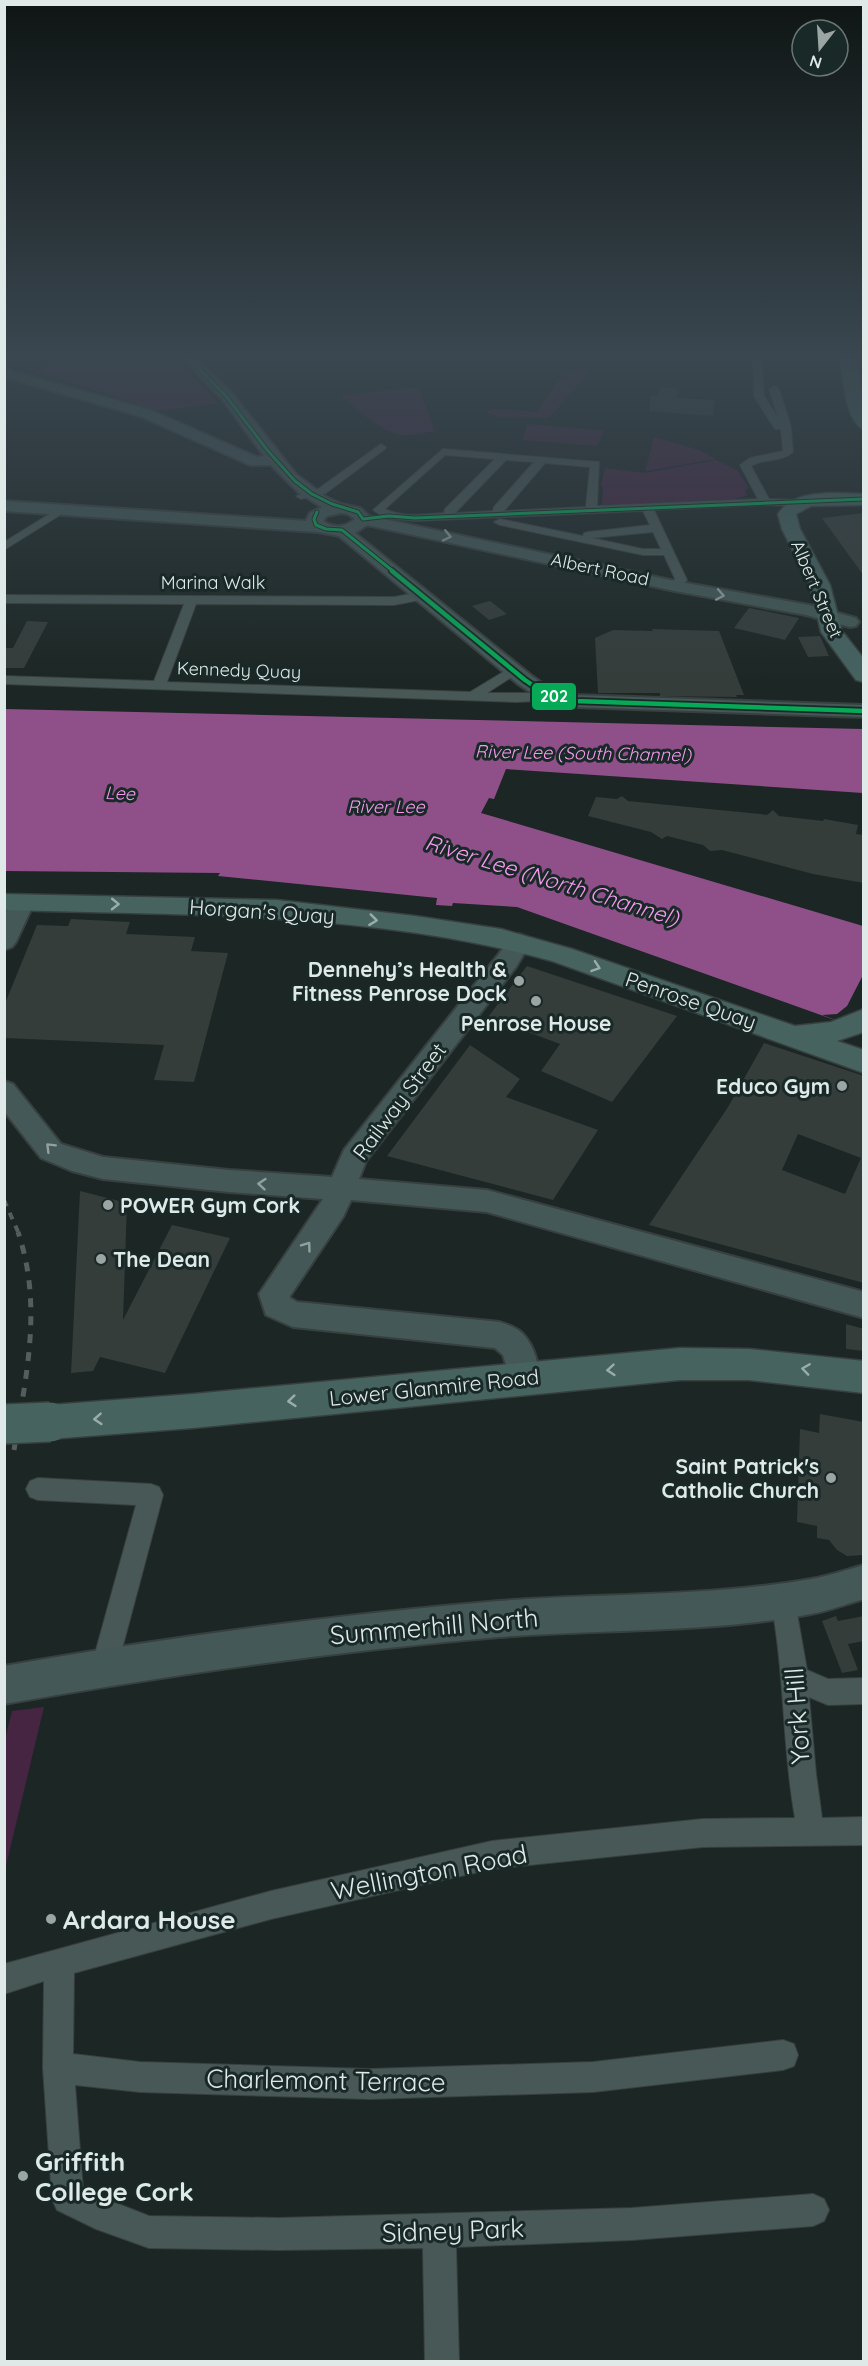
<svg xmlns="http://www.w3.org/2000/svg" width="868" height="2366" font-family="Quicksand,sans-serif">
  <rect width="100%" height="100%" fill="#1c2624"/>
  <!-- green -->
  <g fill="#452542">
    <polygon points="74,353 172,353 218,403 159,411 79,385 34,373"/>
    <polygon points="577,369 591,369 549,418 499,417 486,412 493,409 537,412 560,379"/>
    <path d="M418 387 435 431C425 433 412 436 401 435 382 433 356 407 340 396Z"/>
    <polygon points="527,424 604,431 597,446 523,440"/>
    <polygon points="654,437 699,450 716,459 645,471"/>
    <polygon points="716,460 737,470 749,488 745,490 747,495 736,499 602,505 603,488 601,485 605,468 645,473"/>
    <polygon points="44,1707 5,1870 4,1743 12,1711"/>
  </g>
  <!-- water -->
  <polygon fill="#8f508a" points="5,709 863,729 863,793 506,769 494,799 489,798 481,813 863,926 863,1030 517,907 453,903 452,906 436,905 437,898 218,876 220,873 5,871"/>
  <!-- pier -->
  <polygon fill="#1c2624" points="863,975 863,1030 822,1015 837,1014 847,1006"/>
  <!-- building -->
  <g fill="#353d3b" fill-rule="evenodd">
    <polygon points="660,387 679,389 677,398 715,400 713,416 649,411 651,396 657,396"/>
    <polygon points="864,513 864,576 822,518"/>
    <polygon points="490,601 507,614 489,620 472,606"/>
    <polygon points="749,608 799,618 785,640 734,628"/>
    <polygon points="27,621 48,622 24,668 4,668 4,648 13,648"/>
    <polygon points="652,629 719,631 744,695 736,695 737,697 660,696 660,693 598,693 595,638 613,630 653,631"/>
    <polygon points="820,636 829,656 808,657 798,637"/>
    <polygon points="622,796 628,801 760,814 767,815 773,810 779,816 823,821 824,819 858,825 856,834 864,835 864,883 813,874 722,850 710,851 703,845 667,836 662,839 651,832 588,816 596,797 617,799"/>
    <polygon points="71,919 130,922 126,934 195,937 191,951 228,953 194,1082 154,1080 164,1045 4,1038 4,1006 37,925 68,926"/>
    <polygon points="527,966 677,1016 612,1102 541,1071 560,1044 488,1017"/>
    <path d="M764 1043 864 1076V1283L649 1225 728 1107ZM798 1134 861 1158 845 1194 782 1170Z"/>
    <polygon points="470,1045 520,1079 506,1097 598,1130 553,1200 387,1156"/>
    <polygon points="80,1191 127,1203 123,1320 172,1225 230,1238 165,1373 100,1357 93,1371 71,1373"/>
    <polygon points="846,1324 864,1329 864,1351 846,1349"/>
    <polygon points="820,1414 864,1422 864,1555 847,1556 837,1550 829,1540 817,1538 817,1526 797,1522 800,1429 819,1433"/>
    <polygon points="836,1616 838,1621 864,1616 864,1641 848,1644 858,1670 842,1673 822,1621"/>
  </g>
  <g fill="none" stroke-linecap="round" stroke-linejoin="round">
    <defs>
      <g id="street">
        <polygon points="12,353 23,353 4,362 4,356"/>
        <path d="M753 353H761L764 396 778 418 769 389 774 386 779 389 791 427 793 452C781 463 764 458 751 466L769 499 800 500 805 503 800 506 765 505 654 510 687 580 679 589 675 590 669 586 675 579 664 555H643L500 525 494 522 500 519 583 536 584 533 588 532 650 525 643 511 415 521 385 518 373 510 443 449 599 462 597 506 758 499 740 465 750 458 783 451 781 429H775L754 396ZM445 455 495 459 445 509 444 513C426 514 402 518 385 509ZM506 460 534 462 494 507 493 511 455 513ZM545 463 590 467 586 507 504 511ZM653 532 661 549H643L592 538Z"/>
        <polygon points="381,444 386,447 385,449 326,493 301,499 296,496 318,489"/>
        <polygon points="61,507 65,508 65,512 4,550 4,542"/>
        <polygon points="421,592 425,593 425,599 394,605 196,604 167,682 470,692 513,666 518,667 520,670 518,673 487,693 554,693 559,694 561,697 559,700 516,702 4,684 4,676 154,681 184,604 4,603 4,595 394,597"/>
        <polygon points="38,1478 151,1484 159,1487 163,1495 117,1668 113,1677 104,1681 95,1677 91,1668 136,1505 38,1500 30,1497 26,1489 30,1481"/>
        <path d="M783 1590 792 1593 795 1602 807 1670 828 1679 864 1678V1704L828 1705 809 1697 816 1774 822 1818 864 1817V1845L703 1847 492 1869 271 1919 74 1973 73 2054 140 2062 370 2069 593 2062 783 2040 794 2044 798 2055 794 2066 783 2070 593 2092 370 2099 140 2092 75 2085 83 2190 149 2216 279 2218 632 2208 813 2194 824 2199 829 2210 824 2221 813 2226 632 2240 456 2247 459 2362H425L423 2248 279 2250 149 2248 96 2229 57 2210 52 2199 43 2068 44 1981 4 1994V1964L271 1891 492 1841 703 1819 795 1818C782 1746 785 1673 771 1602L774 1593Z"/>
      </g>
      <g id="secondary">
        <path d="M176 353H190L232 393 296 474 326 497 341 504 360 508 369 516 675 581 809 605 856 618 859 622 856 626 850 627 806 615 675 591 367 525 355 533 532 676 553 691 575 695 864 705V717L575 707C548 701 541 700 518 684L339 536 318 532 4 511V501L306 521 310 513 322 507 299 493 271 465H250L140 416 4 377V369L150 410 257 457 264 456 222 399ZM341 513 348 514 355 519C345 528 333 528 323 521L327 516Z"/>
        <polygon points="22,896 30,898 34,903 16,942 12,947 4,950 4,915 14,898"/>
        <path d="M519 934 527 937 531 942 516 967 366 1161 359 1179 487 1190 864 1292V1318L487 1212 351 1200 343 1217 290 1296V1298L297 1302 500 1322C508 1325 516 1327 522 1333 535 1346 543 1372 535 1388L524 1392 513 1388 503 1355 495 1348 293 1327 266 1315 259 1294 323 1199 229 1192 103 1179 72 1171 41 1158 4 1111V1081L13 1084 61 1144 103 1157 229 1170 332 1177 344 1150 498 955 511 937Z"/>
        <path d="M864 1565V1599C846 1604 829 1611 811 1614 710 1633 601 1629 499 1637 333 1651 169 1675 4 1704V1666C169 1637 333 1615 499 1601 602 1593 709 1597 811 1579 829 1576 846 1570 864 1565Z"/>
      </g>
      <g id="highway">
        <path d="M840 353H856L864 402V429C845 424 842 370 840 353Z"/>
        <path d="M833 493 864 494V505L811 506 796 514 800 529 830 585 842 631 864 659V682L856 680 821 632 810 585 782 529 778 514C791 495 812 494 833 493Z"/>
        <path d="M4 894 277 900 415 916 501 929 572 949 795 1026 831 1022 864 1009V1032L837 1041 864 1050V1073L552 961C375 912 187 915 4 910Z"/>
        <polygon points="680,1348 749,1349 864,1361 864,1393 749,1380 680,1380 193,1428 50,1439 37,1434 31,1422 37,1410 50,1405 193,1394"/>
      </g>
    </defs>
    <!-- street casing -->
    <use href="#street" stroke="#38403f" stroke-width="2"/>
    <!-- secondary casing -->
    <use href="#secondary" stroke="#38403f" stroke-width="4"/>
    <!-- highway casing -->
    <use href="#highway" stroke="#38403f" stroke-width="3"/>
    <!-- street -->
    <use href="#street" fill="#485856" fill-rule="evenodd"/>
    <!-- secondary -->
    <use href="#secondary" fill="#445957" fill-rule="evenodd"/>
    <!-- highway -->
    <use href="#highway" fill="#466360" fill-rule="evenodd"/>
    <!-- rail-far1 -->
    <polyline stroke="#535e5d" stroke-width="4" stroke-dasharray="7 7" stroke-linecap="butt" points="4,1200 19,1234"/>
    <!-- rail -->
    <path stroke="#535e5d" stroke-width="5" stroke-dasharray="9 9" stroke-linecap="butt" d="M14 1450C26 1376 43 1306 18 1232"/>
    <defs>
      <polyline id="highway-bridge" points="4,1424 50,1422"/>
    </defs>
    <!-- highway-bridge casing -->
    <use href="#highway-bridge" stroke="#38403f" stroke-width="42" stroke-linecap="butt"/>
    <!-- highway-bridge -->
    <use href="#highway-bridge" stroke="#466360" stroke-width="39"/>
    <defs>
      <g id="bus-1-far1">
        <polyline points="183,353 226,396 268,451 295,481 312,494 332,504 358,512 363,519 389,516 415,518 864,499"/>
        <polyline points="317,512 314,519 316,525 326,529 342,530 394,572"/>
      </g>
      <polyline id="bus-1" points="392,571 525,680 547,695 575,701 864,711"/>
    </defs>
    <!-- bus-1-far1 casing -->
    <use href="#bus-1-far1" stroke="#192927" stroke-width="5"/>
    <!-- bus-1 casing -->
    <use href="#bus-1" stroke="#192927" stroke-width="8"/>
    <!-- bus-1-far1 -->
    <use href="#bus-1-far1" stroke="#06aa56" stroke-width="3"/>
    <!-- bus-1 -->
    <use href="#bus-1" stroke="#06aa56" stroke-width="4.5"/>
  </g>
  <!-- one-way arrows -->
  <defs><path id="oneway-chevron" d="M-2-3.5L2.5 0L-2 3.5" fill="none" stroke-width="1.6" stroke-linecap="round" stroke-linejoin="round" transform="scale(1.5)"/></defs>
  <g stroke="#92a1a0">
    <use href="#oneway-chevron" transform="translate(447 536) rotate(12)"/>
    <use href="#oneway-chevron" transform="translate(720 595) rotate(11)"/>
    <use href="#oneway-chevron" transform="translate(50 1147) rotate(-135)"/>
    <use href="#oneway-chevron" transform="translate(262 1184) rotate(-175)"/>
    <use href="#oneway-chevron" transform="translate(307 1246) rotate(-54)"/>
  </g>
  <g stroke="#9aadab">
    <use href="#oneway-chevron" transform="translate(115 904) rotate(1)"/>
    <use href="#oneway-chevron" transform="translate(373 920) rotate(7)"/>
    <use href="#oneway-chevron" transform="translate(596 967) rotate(19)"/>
    <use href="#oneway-chevron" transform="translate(806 1369) rotate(-172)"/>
    <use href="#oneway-chevron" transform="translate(611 1370) rotate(175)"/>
    <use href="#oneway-chevron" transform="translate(292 1401) rotate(174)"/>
    <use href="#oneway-chevron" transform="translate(98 1419) rotate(176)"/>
  </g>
  <!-- sky -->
  <linearGradient id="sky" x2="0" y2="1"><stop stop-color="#0f1514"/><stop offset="0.52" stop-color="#3a4750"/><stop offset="1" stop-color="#3a4750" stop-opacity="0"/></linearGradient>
  <rect width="868" height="684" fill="url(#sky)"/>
  <!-- markers -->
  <g fill="#9ba5a3" stroke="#192927" stroke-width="2">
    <circle cx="519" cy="981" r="6"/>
    <circle cx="536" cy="1001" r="6"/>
    <circle cx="842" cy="1086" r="6"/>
    <circle cx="108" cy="1205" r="6"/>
    <circle cx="101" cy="1259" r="6"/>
    <circle cx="831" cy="1478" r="6"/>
    <circle cx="51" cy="1919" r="6"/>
    <circle cx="23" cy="2176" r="6"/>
  </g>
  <g text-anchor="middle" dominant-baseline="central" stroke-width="6" stroke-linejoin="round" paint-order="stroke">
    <!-- far-street labels -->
    <g font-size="18" fill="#dfe9e8" stroke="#192927">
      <text transform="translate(600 569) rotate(12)">Albert Road</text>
      <text x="213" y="582">Marina Walk</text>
      <text transform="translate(817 589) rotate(67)">Albert Street</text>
      <text transform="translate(239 670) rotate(2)">Kennedy Quay</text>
    </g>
    <!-- far-water labels -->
    <g font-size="18" font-style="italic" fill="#f899ef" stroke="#192927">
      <text transform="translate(583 753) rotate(1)">River Lee (South Channel)</text>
      <text transform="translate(120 793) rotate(2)">Lee</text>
      <text x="386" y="806">River Lee</text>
    </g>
    <!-- street labels -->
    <g font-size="21" fill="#dfe9e8" stroke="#192927">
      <text transform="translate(262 911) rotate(4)">Horgan's Quay</text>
      <text transform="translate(691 1000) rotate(19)">Penrose Quay</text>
      <text transform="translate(399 1101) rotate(-53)">Railway Street</text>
      <text transform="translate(434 1387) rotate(-6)">Lower Glanmire Road</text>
    </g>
    <!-- poi labels -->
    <g font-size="21" font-weight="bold" fill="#dfe9e8" stroke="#192927" text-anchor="end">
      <text x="507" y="969">Dennehy’s Health &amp;<tspan x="507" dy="24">Fitness Penrose Dock</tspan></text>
      <text x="536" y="1023" text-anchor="middle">Penrose House</text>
      <text x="830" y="1086">Educo Gym</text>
      <text x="120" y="1205" text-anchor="start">POWER Gym Cork</text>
      <text x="113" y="1259" text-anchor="start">The Dean</text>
      <text x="819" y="1466">Saint Patrick's<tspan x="819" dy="24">Catholic Church</tspan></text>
    </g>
    <!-- water labels -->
    <g font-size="22" font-style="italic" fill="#f899ef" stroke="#192927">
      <text transform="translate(552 880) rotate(17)">River Lee (North Channel)</text>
    </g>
    <!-- near-street labels -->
    <g font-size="26" fill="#dfe9e8" stroke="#192927">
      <text transform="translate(434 1626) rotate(-5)">Summerhill North</text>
      <text transform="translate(797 1716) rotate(-94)">York Hill</text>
      <text transform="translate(429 1872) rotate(-11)">Wellington Road</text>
      <text transform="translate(326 2080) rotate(1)">Charlemont Terrace</text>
      <text transform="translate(453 2230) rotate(-2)">Sidney Park</text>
    </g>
    <!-- near-poi labels -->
    <g font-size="26" font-weight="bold" fill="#dfe9e8" stroke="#192927" text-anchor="start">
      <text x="63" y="1919">Ardara House</text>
      <text x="35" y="2161">Griffith<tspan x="35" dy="30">College Cork</tspan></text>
    </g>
  </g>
  <rect stroke="#192927" stroke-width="2" x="531" y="682" width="46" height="29" rx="6" fill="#06aa56"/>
  <g font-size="16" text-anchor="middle" font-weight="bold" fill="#fff">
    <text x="554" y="702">202</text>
  </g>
  <!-- border -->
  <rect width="868" height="2366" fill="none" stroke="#dfe9e8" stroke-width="12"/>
  <!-- north arrow -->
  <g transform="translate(820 48) rotate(197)"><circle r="28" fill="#192927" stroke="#687674" stroke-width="1.5"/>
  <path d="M0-4.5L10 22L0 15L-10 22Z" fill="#9ba5a3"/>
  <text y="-9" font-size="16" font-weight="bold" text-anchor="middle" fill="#dfe9e8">N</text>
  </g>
</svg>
